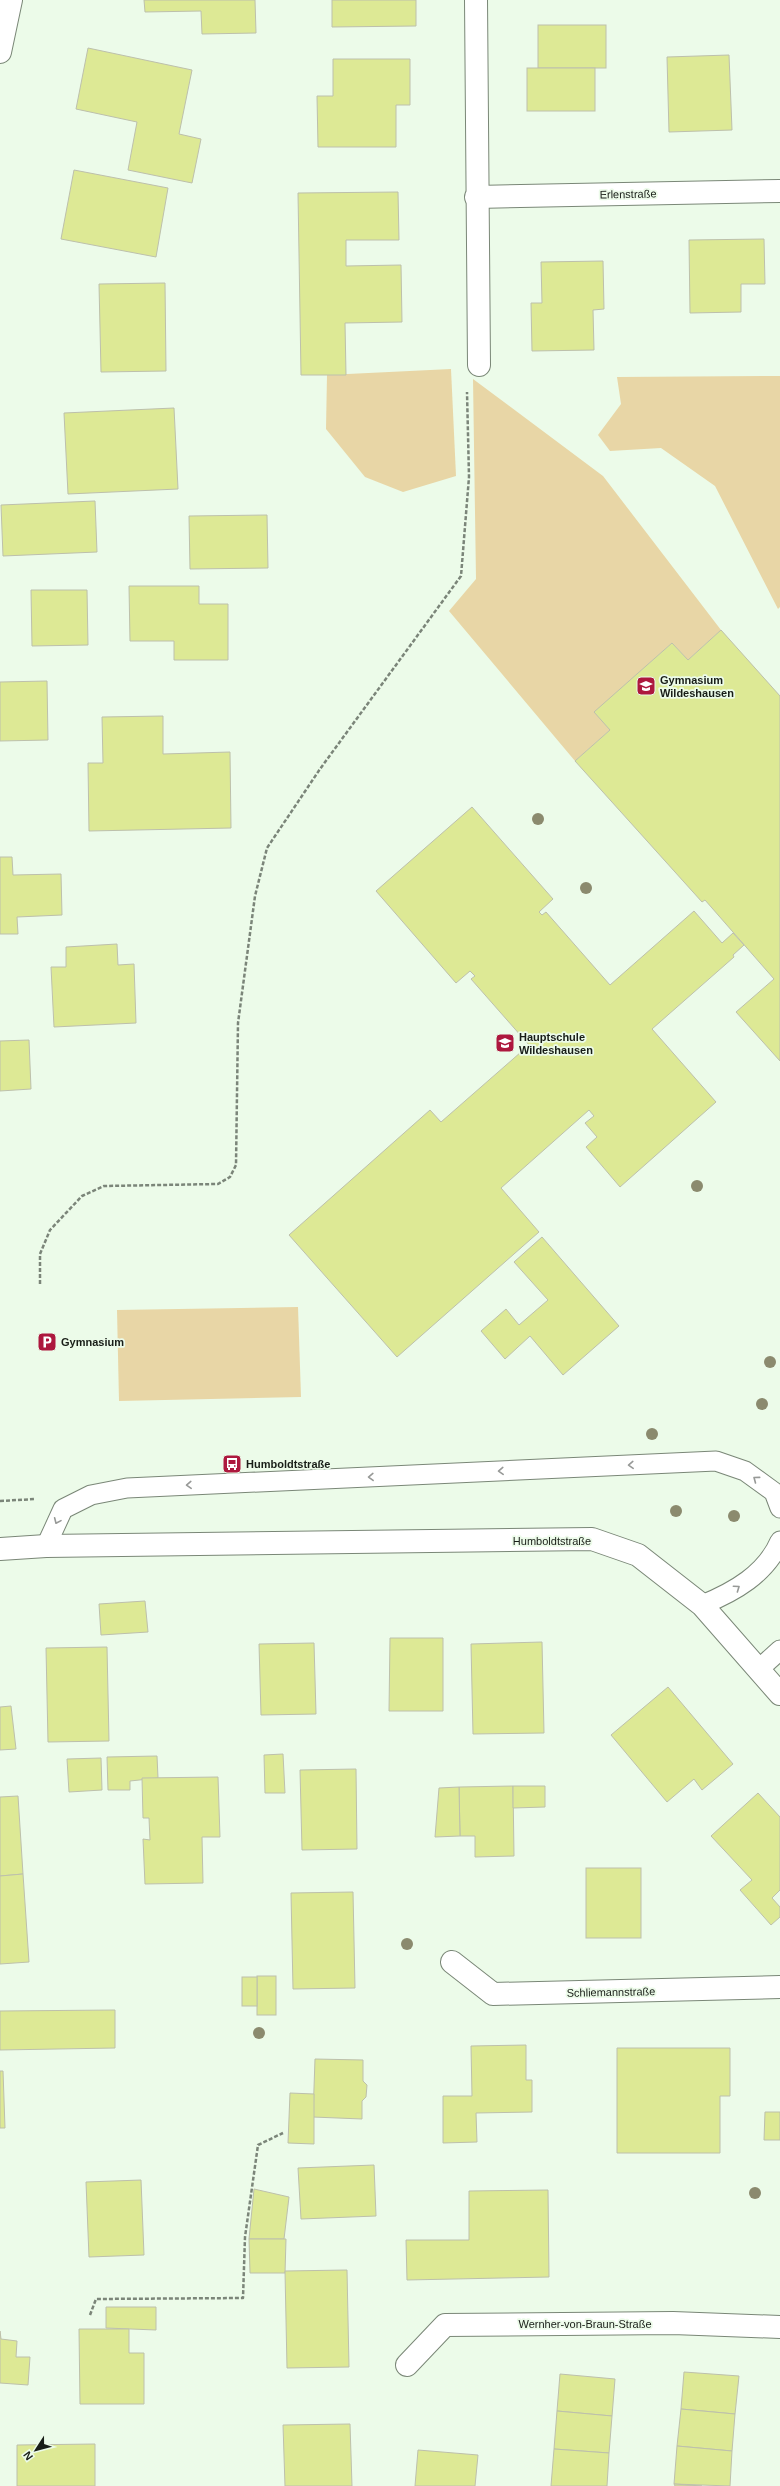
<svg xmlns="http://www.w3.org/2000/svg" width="780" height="2486" font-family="Helvetica,sans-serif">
  <rect width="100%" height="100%" fill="#ecfbe9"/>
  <!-- green -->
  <g fill="#e8d6a6">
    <polygon points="451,369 456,476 403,492 365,477 326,429 327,375"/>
    <polygon points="780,376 780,607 778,609 715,486 661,448 610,451 598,435 621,404 617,377"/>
    <polygon points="473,379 603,476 721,630 688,660 672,643 595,712 610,730 575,761 449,611 476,579"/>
    <polygon points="298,1307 301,1397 119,1401 117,1310"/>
  </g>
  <!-- building -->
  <g fill="#dde995" stroke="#bdc0ac">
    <polygon points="144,0 255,0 256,33 202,34 201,11 145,12"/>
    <polygon points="332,0 416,0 416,26 332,27"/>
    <rect x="538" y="25" width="68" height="43"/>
    <polygon points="88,48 192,70 179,134 201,139 192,183 128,170 137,122 76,109"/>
    <polygon points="729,55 732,130 669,132 667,57"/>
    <polygon points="333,59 410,59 410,105 396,105 396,147 318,147 317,96 333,96"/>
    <rect x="527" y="68" width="68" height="43"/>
    <polygon points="74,170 168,188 156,257 61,239"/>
    <polygon points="398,192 399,240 346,240 346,266 401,265 402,322 345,323 346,375 301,375 298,193"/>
    <polygon points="764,239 765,284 741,284 741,312 690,313 689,240"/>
    <polygon points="603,261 604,309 593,310 594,350 532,351 531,303 542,303 541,262"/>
    <polygon points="165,283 166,371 101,372 99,284"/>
    <polygon points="174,408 178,489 68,494 64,413"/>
    <polygon points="95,501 97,552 3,556 1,505"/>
    <polygon points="267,515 268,568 190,569 189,516"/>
    <polygon points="129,586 199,586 199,604 228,604 228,660 174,660 174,641 130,641"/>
    <polygon points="31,590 87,590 88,645 32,646"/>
    <polygon points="721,630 780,696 780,1061 736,1012 774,979 705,900 702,902 575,761 610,730 594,712 672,643 688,660"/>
    <polygon points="47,681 48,740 0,741 0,682"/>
    <polygon points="163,716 163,754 230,752 231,828 89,831 88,763 103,763 102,717"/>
    <polygon points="472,807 553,899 539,912 542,915 546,912 610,985 694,911 722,943 733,933 744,945 733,955 734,957 652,1029 716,1102 620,1187 586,1147 597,1137 585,1123 594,1116 589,1110 501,1188 539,1232 397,1357 289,1235 430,1110 441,1122 529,1045 471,979 475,976 470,971 456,983 376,891"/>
    <polygon points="0,857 12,857 13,875 61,874 62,915 17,917 18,934 0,934"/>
    <polygon points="117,944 118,965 134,964 136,1023 54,1027 51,967 66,967 66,947"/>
    <polygon points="29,1040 31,1089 0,1091 0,1041"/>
    <polygon points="542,1237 619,1326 563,1375 530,1336 505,1359 481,1331 506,1309 519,1325 548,1300 514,1262"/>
    <polygon points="145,1601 148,1632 101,1635 99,1604"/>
    <polygon points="390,1638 443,1638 443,1711 389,1711"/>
    <polygon points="542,1642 544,1733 473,1734 471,1644"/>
    <polygon points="314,1643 316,1714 261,1715 259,1644"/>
    <polygon points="107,1647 109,1741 48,1742 46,1648"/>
    <polygon points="668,1687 733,1764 702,1790 694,1779 667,1802 611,1735"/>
    <polygon points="11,1706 16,1749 0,1750 0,1707"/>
    <polygon points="283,1754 285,1793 265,1793 264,1755"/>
    <polygon points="157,1756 158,1778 130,1781 130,1790 108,1790 107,1757"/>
    <polygon points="101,1758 102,1790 69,1792 67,1759"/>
    <polygon points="356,1769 357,1849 302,1850 300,1770"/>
    <polygon points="218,1777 220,1837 202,1837 203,1883 145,1884 143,1839 150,1840 149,1818 143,1818 142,1778"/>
    <polygon points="513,1786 514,1856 475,1857 475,1836 460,1836 459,1787"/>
    <polygon points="513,1786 545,1786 545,1807 513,1808"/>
    <polygon points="459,1787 460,1836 435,1837 439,1788"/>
    <polygon points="758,1793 780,1817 780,1890 772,1898 780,1907 780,1917 771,1925 740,1890 752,1880 711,1836"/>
    <polygon points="18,1796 23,1874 0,1876 0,1797"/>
    <rect x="586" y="1868" width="55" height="70"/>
    <polygon points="23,1874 29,1962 0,1964 0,1876"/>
    <polygon points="353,1892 355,1988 293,1989 291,1893"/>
    <rect x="257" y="1976" width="19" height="39"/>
    <rect x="242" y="1977" width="15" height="29"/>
    <polygon points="115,2010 115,2048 0,2050 0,2011"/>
    <polygon points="526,2045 526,2080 532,2080 532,2112 476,2113 477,2142 443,2143 443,2096 472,2096 471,2046"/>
    <polygon points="617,2048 730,2048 730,2096 720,2096 720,2153 617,2153"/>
    <polygon points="315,2059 363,2060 363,2081 367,2085 366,2097 362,2101 362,2119 313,2117"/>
    <polygon points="0,2071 3,2071 5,2128 0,2128"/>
    <polygon points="290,2093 314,2094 314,2144 288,2143"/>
    <polygon points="765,2112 780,2112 780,2140 764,2140"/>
    <polygon points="374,2165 376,2216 301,2219 298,2168"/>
    <polygon points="141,2180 144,2255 89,2257 86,2182"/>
    <polygon points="254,2189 289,2197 284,2239 249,2239"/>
    <polygon points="548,2190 549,2277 407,2280 406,2240 469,2240 469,2191"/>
    <polygon points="249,2239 286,2239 285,2273 250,2273"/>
    <polygon points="347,2270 349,2367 287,2368 285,2271"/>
    <polygon points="106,2307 156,2307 156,2330 106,2328"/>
    <polygon points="79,2329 129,2329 129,2353 144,2353 144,2404 80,2404"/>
    <polygon points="0,2331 1,2339 17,2341 16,2357 30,2357 28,2385 0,2383"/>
    <polygon points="684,2372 739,2376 735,2414 681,2409"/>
    <polygon points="560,2374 615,2379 612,2416 557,2411"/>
    <polygon points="681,2409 735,2414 732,2451 677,2446"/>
    <polygon points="557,2411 612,2416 609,2453 554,2449"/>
    <polygon points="350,2424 352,2486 285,2486 283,2425"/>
    <polygon points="95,2444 95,2486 17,2486 17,2445"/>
    <polygon points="677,2446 732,2451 730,2486 674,2484"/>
    <polygon points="554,2449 609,2453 607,2486 551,2486"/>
    <polygon points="418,2450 478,2455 475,2486 415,2486"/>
    <polygon points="674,2484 702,2486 675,2486"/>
  </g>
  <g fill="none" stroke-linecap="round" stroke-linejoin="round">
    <defs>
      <g id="lane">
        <polyline points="46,1546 63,1509 91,1495 127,1488 716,1461 745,1471 774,1492 780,1508"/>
        <path d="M702 1605C734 1592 766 1574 780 1541"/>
        <polyline points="758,1670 780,1650"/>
      </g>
      <g id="street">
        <polyline points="476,0 479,365"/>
        <polyline points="476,197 780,191"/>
        <polyline points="0,1549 46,1546 592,1539 638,1555 702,1605 780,1694"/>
        <polyline points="452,1962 493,1994 780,1987"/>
        <polyline points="407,2365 445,2325 673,2323 780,2327"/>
      </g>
      <polyline id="secondary" points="0,52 11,0"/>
    </defs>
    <!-- lane casing -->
    <use href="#lane" stroke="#7a8777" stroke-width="21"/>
    <!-- street casing -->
    <use href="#street" stroke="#7a8777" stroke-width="24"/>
    <!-- secondary casing -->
    <use href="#secondary" stroke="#7a8777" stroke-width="24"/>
    <!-- path -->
    <g stroke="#7b8579" stroke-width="2.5" stroke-dasharray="4 2" stroke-linecap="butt">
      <polyline points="40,1284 40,1254 50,1230 82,1196 104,1186 218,1184 230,1177 236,1165 238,1023 255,896 267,848 320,769 461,576 469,477 467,392"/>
      <polyline points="0,1501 35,1499"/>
      <polyline points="90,2315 96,2299 243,2298 245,2237 258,2145 283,2133"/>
    </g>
    <!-- lane -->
    <use href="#lane" stroke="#fff" stroke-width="19"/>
    <!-- street -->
    <use href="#street" stroke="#fff" stroke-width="22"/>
    <!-- secondary -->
    <use href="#secondary" stroke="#fff" stroke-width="22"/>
  </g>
  <!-- trees -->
  <g fill="#8b8a6e">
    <circle cx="538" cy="819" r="6"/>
    <circle cx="586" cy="888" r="6"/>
    <circle cx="697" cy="1186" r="6"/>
    <circle cx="770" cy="1362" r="6"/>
    <circle cx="762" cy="1404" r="6"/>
    <circle cx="652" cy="1434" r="6"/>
    <circle cx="676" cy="1511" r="6"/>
    <circle cx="734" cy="1516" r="6"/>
    <circle cx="407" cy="1944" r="6"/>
    <circle cx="259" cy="2033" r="6"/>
    <circle cx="755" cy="2193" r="6"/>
  </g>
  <!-- one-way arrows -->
  <defs><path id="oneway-chevron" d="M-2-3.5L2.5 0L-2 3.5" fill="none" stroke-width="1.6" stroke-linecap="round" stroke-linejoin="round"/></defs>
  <g stroke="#979997">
    <use href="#oneway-chevron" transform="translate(631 1465) rotate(177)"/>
    <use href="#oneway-chevron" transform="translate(501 1471) rotate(177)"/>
    <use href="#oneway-chevron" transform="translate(371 1477) rotate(178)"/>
    <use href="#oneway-chevron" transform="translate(756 1479) rotate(-143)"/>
    <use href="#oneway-chevron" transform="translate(189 1485) rotate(177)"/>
    <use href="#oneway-chevron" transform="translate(57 1521) rotate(114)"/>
    <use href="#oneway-chevron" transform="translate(737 1588) rotate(-35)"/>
  </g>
  <!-- icons -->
  <defs>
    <symbol id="school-square" viewBox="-11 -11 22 22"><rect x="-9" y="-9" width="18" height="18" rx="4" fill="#ad183e" stroke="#ecfbe9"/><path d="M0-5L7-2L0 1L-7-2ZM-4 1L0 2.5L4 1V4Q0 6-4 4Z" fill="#fff"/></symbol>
    <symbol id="parking-square" viewBox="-11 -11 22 22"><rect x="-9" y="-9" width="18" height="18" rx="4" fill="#ad183e" stroke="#ecfbe9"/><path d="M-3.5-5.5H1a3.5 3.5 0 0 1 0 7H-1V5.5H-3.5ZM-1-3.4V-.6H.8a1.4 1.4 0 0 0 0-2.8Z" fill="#fff"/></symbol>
    <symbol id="bus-square" viewBox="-11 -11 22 22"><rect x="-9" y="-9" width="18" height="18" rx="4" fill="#ad183e" stroke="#ecfbe9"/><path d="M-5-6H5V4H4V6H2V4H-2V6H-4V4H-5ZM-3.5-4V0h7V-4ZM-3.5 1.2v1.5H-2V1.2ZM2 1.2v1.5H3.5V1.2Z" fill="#fff"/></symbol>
  </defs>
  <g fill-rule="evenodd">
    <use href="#school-square" x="635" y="675" width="22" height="22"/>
    <use href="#school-square" x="494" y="1032" width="22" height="22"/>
    <use href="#parking-square" x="36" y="1331" width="22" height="22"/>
    <use href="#bus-square" x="221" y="1453" width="22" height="22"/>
  </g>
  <g text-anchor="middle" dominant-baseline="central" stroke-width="3.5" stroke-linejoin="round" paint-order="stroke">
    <!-- street labels -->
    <g font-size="11" fill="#181d17" stroke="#ecfbe9">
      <text transform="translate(628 194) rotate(-1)">Erlenstraße</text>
      <text x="552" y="1541">Humboldtstraße</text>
      <text transform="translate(611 1992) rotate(-1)">Schliemannstraße</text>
      <text x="585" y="2324">Wernher-von-Braun-Straße</text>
    </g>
    <!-- poi labels -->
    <g font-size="11" font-weight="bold" fill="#181d17" stroke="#ecfbe9" text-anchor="start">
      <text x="660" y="680">Gymnasium<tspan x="660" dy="13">Wildeshausen</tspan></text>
      <text x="519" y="1037">Hauptschule<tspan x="519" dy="13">Wildeshausen</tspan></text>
      <text x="61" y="1342">Gymnasium</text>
      <text x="246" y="1464">Humboldtstraße</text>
    </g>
  </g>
  <!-- north arrow -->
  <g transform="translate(36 2450) rotate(234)" stroke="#ecfbe9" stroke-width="3" paint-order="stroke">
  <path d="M0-3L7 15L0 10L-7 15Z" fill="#181d17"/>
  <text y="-6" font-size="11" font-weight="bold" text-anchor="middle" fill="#181d17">N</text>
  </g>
</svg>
